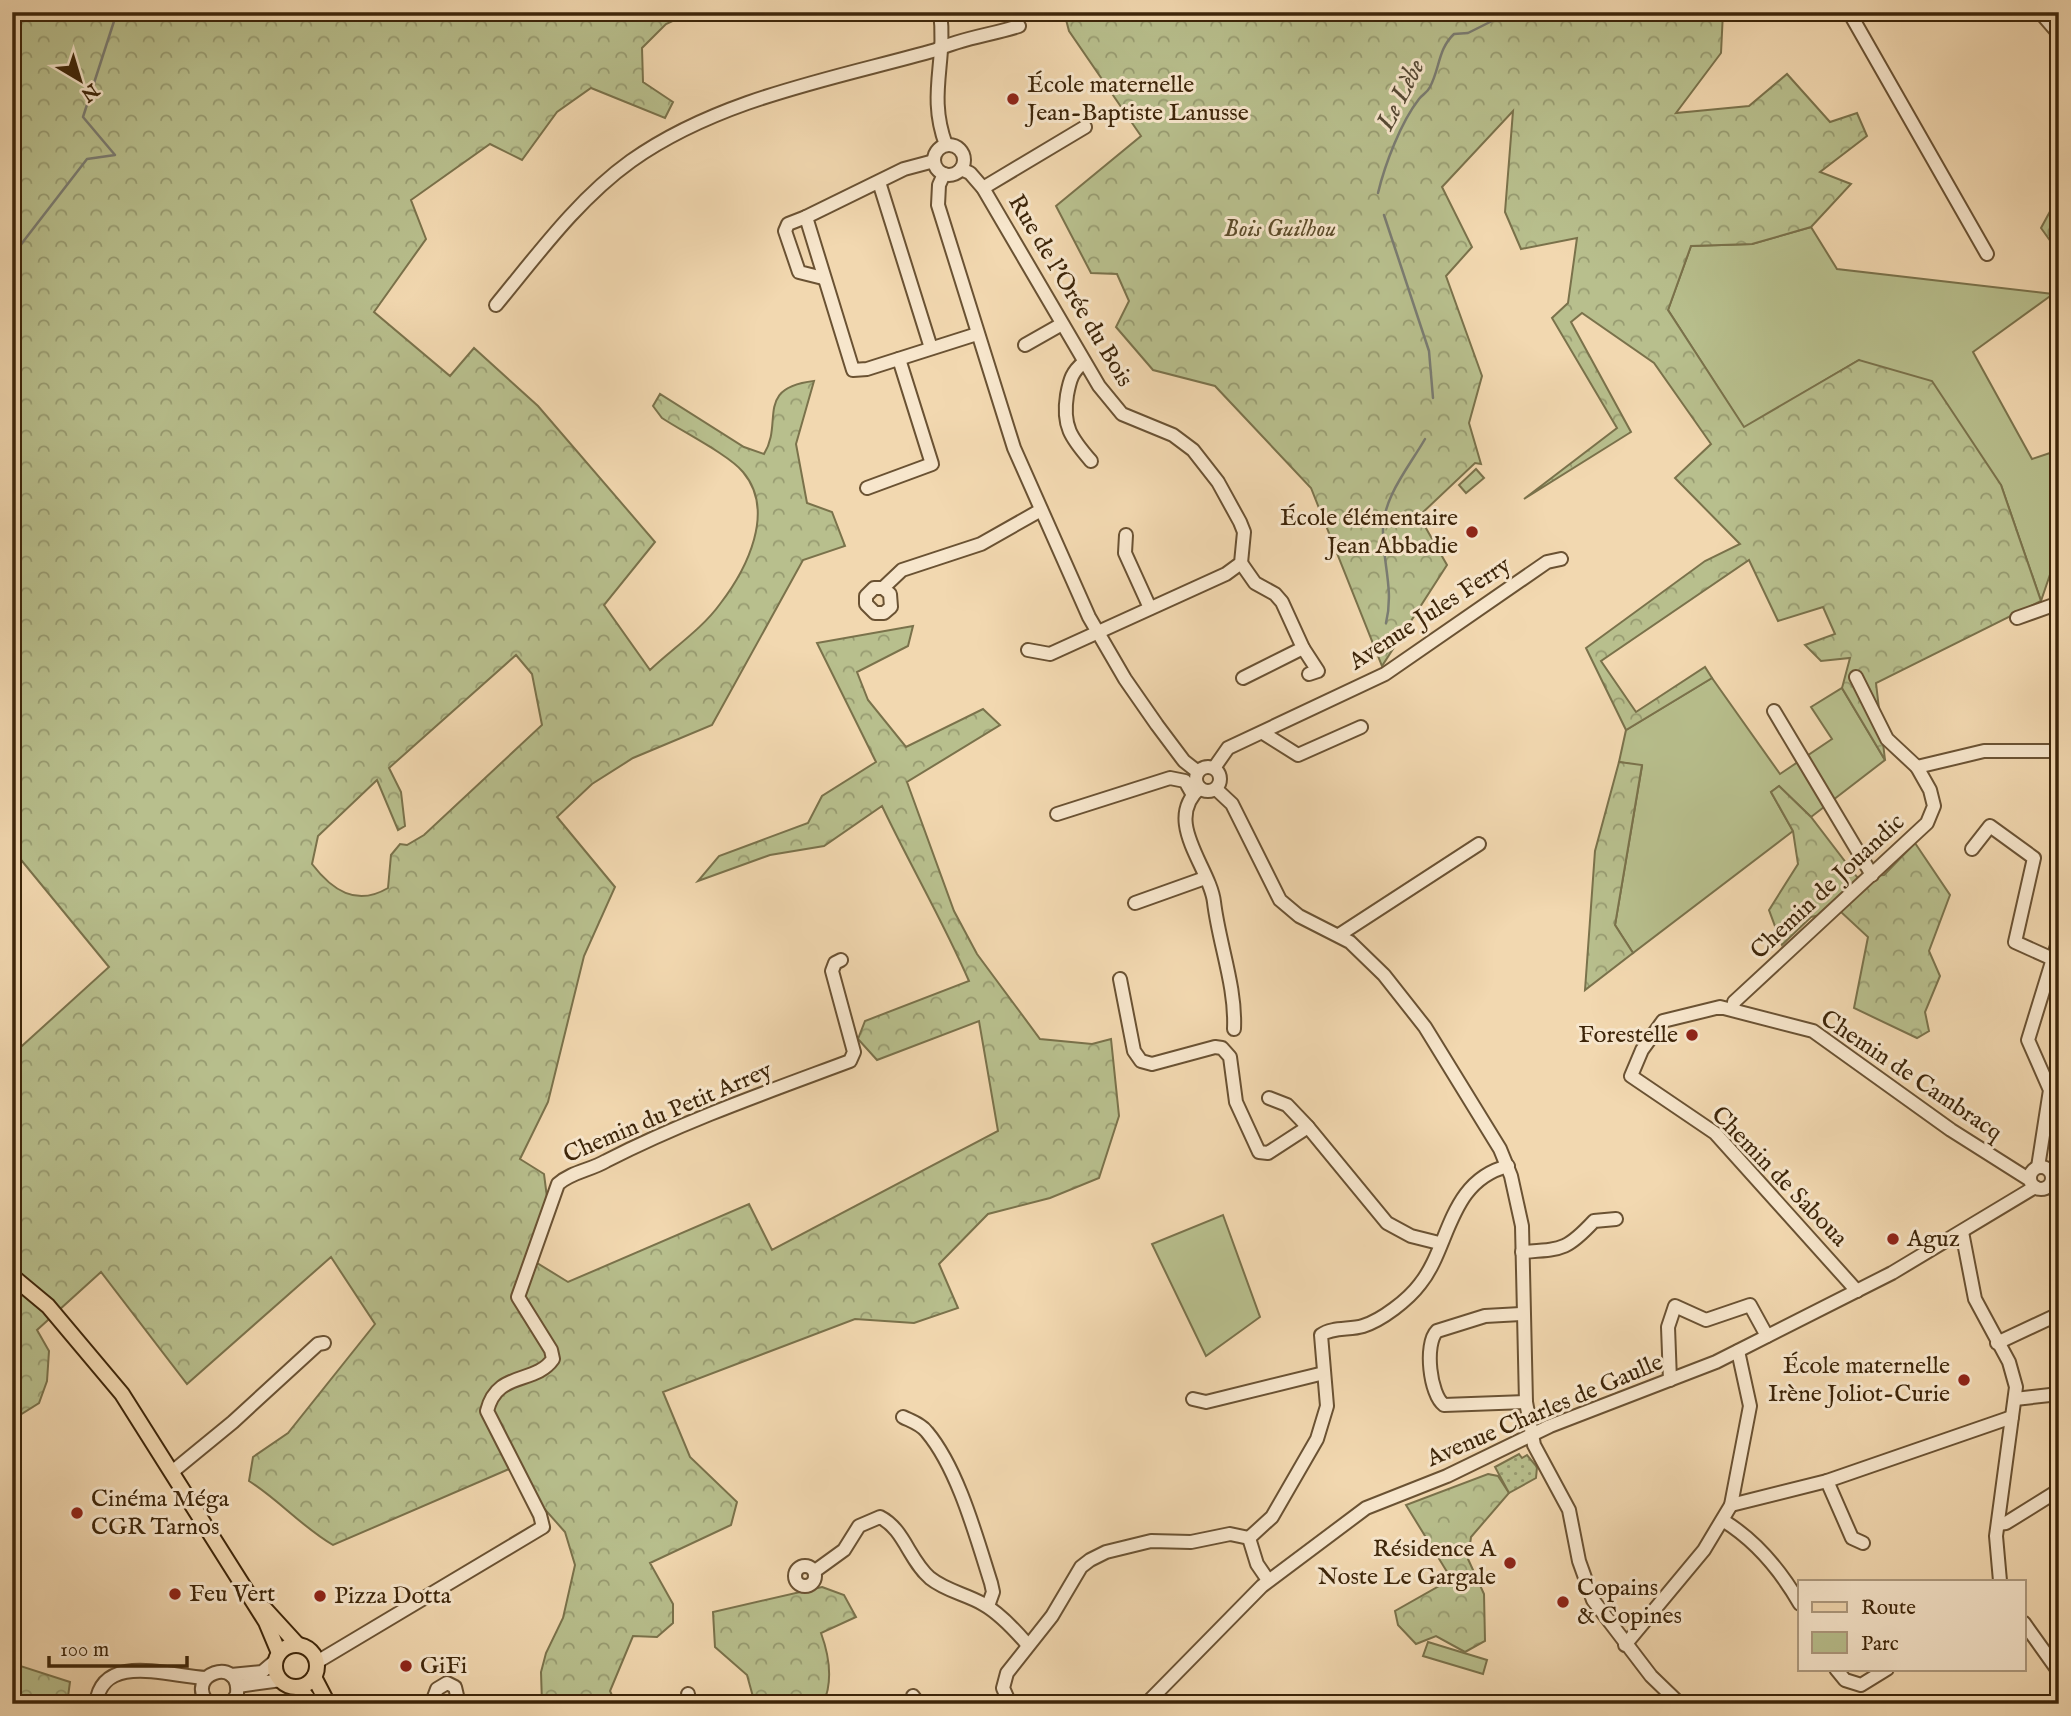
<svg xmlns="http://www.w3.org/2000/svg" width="2071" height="1716" font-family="'IM FELL English',serif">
  <defs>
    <pattern id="forest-crowns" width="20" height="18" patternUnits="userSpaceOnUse" patternTransform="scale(1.75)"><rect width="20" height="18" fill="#b8bf8d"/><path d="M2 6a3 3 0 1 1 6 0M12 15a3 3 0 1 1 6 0" fill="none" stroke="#979b71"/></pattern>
    <pattern id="cemetery-stones" width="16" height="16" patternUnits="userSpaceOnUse" patternTransform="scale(1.75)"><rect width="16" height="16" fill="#b8bf8d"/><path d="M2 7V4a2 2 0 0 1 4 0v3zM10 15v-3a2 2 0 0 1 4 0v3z" fill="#979b71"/></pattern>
    <pattern id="park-dots" width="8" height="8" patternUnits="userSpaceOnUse" patternTransform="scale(1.75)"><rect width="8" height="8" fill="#b8bf8d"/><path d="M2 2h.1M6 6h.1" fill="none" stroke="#979b71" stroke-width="1.8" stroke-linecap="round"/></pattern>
  </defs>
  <rect width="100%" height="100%" fill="#f2d8b0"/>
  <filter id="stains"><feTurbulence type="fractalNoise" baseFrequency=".00286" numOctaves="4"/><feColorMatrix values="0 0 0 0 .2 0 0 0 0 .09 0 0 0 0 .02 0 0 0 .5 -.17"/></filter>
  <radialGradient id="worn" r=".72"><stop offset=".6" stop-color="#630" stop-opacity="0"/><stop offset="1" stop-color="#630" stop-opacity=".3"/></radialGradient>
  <!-- green -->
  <g fill="#b8bf8d" stroke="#7a724b" stroke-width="2">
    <polygon points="1811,227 1837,269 2053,294 1973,352 2032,459 2059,450 2059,548 2041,601 2001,485 1859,360 1744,428 1668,310 1691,246 1752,244"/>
    <polygon points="1476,469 1484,478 1466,493 1459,485"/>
    <polygon points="1712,678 1780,774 1832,739 1811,707 1842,688 1885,760 1811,817 1779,786 1771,792 1793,831 1633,953 1615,925 1642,766 1619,762 1626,730"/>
    <polygon points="1223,1215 1260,1317 1206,1356 1152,1244"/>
    <polygon points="1428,1642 1487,1660 1483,1674 1423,1656"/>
  </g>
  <!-- forest -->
  <g fill="url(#forest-crowns)" stroke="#7a724b" stroke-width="2" fill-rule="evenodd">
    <path d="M12 12H692L666 24 642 48 643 82 673 102 665 118 591 88 557 112 522 160 490 144 411 200 426 239 374 312 450 376 474 348 538 406 655 542 604 605 650 670C672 649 702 629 720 604 747 569 776 511 743 472 729 455 683 432 662 418L653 406 660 394 744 447 764 454C784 422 754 388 814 381L796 444 807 503 832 512 845 546 803 560 712 725 633 758 592 784 557 817 615 887 584 956 548 1102 520 1159 544 1174 548 1205 529 1258 568 1282 749 1204 772 1250 998 1131 979 1021 877 1060 858 1039 865 1021 969 981C943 921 910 865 882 806L824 846 770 855 698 881 719 856 808 823 822 796 876 762 817 643 913 626 908 646 857 672 868 700 906 747 983 709 1000 725 907 782 954 911 977 954 1040 1039 1092 1044 1111 1039 1119 1116 1099 1178 1050 1198 988 1214 939 1264 958 1308 914 1323 855 1319 663 1392 690 1457 737 1502 731 1525 650 1563 673 1604V1623L657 1637 633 1636 610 1691 616 1704H542L541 1672 546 1653 563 1618 575 1565 565 1532 509 1469 333 1545C302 1527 279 1500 249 1481L253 1457 288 1433 375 1324 331 1257 187 1384 101 1272 37 1330 49 1351 47 1381 39 1403 12 1420V1055L109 967 22 861 12 870ZM516 655 532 674 542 725 424 835 407 845 400 844 391 855 388 888C356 907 332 890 312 864L318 836 377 780 398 830 405 826 401 792 389 768Z"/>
    <polygon points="1064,12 1723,12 1721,53 1676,113 1749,106 1787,74 1830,122 1857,113 1867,136 1820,172 1851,184 1811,227 1752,244 1691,246 1668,310 1744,427 1859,360 1932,381 2001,485 2041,601 1876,683 1885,760 1842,688 1850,658 1821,661 1805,645 1835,634 1823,607 1778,621 1749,560 1601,661 1636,712 1705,667 1712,678 1626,730 1586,648 1705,561 1740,544 1675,478 1711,444 1654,363 1582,313 1571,322 1631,432 1524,499 1617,428 1552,318 1568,303 1577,238 1521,249 1505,212 1513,111 1442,187 1472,247 1446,276 1482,376 1469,423 1481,464 1475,463 1419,516 1447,565 1382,666 1311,488 1215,386 1153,370 1116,327 1129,301 1117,274 1091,273 1056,206 1141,136 1069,31"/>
    <polygon points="1619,762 1642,765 1615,925 1633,953 1585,990 1595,851"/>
    <polygon points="1779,786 1811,817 1857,877 1884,875 1915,843 1950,895 1929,951 1940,976 1925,1012 1929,1031 1917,1038 1854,1008 1868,937 1840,911 1811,917 1782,945 1769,910 1798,864 1793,831 1771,792"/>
    <polygon points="1488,1474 1498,1476 1509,1493 1471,1537 1468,1559 1484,1594 1485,1641 1465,1652 1436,1636 1416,1644 1398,1625 1395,1611 1446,1582 1449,1575 1406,1505"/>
    <path d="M822 1587 844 1595 856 1617 821 1633C829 1655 833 1682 823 1704H755L747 1675 715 1647 713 1612Z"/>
    <polygon points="12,1659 17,1665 70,1682 67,1704 12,1704"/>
  </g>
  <!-- cemetery -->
  <polygon fill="url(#cemetery-stones)" stroke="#7a724b" stroke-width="2" points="2059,195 2059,253 2041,228"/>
  <!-- park -->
  <polygon fill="url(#park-dots)" stroke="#7a724b" stroke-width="2" points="1519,1454 1522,1458 1527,1455 1537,1467 1536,1478 1509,1493 1495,1467"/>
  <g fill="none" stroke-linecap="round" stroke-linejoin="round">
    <!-- stream -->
    <g stroke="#7a7c72" stroke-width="2.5">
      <path d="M1378 193C1385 164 1401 122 1419 99 1423 94 1427 93 1430 87 1440 68 1438 49 1454 34L1468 33 1510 12"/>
      <polyline points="1384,215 1429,351 1433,398"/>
      <polyline points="12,250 19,247 87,159 115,155 83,117 117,12"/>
      <path d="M1386 623C1394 590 1383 564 1383 532 1382 498 1409 467 1425 439"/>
    </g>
    <defs>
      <g id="minor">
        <path d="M940 12C947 62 927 94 946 145"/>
        <polyline points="1849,12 1987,254"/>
        <polyline points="2040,12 2059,34"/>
        <circle cx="949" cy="160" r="15"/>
        <polyline points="934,161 904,169 806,217 853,370 867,369 977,334"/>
        <polyline points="961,169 970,173 983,188 1099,386 1122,414 1173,435 1193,450 1218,482 1240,522 1244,532 1241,563 1226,574 1050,654 1028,650"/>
        <polyline points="944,174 939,185 938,205 1014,448 1089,617 1125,679 1157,725 1184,761 1198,772"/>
        <polyline points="879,182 931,348"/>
        <polyline points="983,188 1085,127"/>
        <polyline points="806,217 788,224 785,231 799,272 823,278"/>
        <path d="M496 305C538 254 578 199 631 161 720 98 833 79 936 50 962 38 991 35 1019 26"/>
        <polyline points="1025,345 1062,324"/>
        <path d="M1084 362C1072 372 1070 379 1067 395 1062 426 1071 438 1091 461"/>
        <polyline points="867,488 932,464 899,359"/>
        <polyline points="1126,535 1125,553 1150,608"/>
        <polyline points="1241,563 1255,583 1275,594 1282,602 1303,648 1243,678"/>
        <polyline points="883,588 890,594 891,607 884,613 875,613 866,604 866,596 874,588 883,588 902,570 981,544 1041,510"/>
        <polyline points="2017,618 2059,603"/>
        <polyline points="1303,648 1318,671 1309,674"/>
        <polyline points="1856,677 1887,739 1917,767"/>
        <polyline points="1774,711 1872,875"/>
        <polyline points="1263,733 1298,755 1361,727"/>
        <circle cx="1208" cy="779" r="12"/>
        <polyline points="1214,768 1228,748 1385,674 1547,562 1561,559"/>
        <path d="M1200 788C1162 821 1210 867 1214 902 1219 944 1236 986 1234 1029"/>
        <polyline points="1216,789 1232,804 1280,900 1299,916 1350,942 1384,975 1425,1027 1500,1149 1511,1176 1522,1226 1526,1402 1534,1445 1569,1510 1579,1561 1593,1600 1651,1676 1680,1704"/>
        <polyline points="1057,814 1170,778 1185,781 1193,795"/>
        <polyline points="1972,849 1990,826 2034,858 2015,942 2055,960"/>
        <polyline points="1135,903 1205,878"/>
        <polyline points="1339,935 1479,844"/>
        <polyline points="1120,979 1134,1051 1141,1061 1152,1064 1215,1047 1222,1048 1230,1057 1236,1102 1259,1152 1268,1153 1308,1127"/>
        <polyline points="1733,1009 1734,1002 1927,823 1934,806 1930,790 1917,767 1984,751 2059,751"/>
        <polyline points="1269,1098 1287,1105 1308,1127 1387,1223 1411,1236 1439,1243"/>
        <circle cx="2041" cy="1178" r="11"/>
        <polyline points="2038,1167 2050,1090 2028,1040 2059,939"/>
        <polyline points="1962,1232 1975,1299 2009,1362 2016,1387 1996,1536 2000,1581"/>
        <path d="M1522 1252C1562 1249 1566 1251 1594 1221L1616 1219"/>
        <polyline points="1857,1291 1715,1133 1631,1076 1642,1050 1663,1021 1720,1007 1813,1031 1951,1130 2030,1180"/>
        <path d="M1521 1314 1485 1316 1437 1331C1424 1344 1430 1395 1444 1405L1526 1402"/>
        <polyline points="1997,1343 2059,1314"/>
        <polyline points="1670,1380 1668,1327 1675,1306 1706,1320 1750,1305 1767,1336"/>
        <polyline points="1193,1399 1206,1402 1324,1373"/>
        <polyline points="2015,1399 2059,1394"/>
        <path d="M903 1417C911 1421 921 1424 927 1432 958 1469 976 1536 991 1583L993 1592 988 1606"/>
        <polyline points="172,1472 233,1422 318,1344 324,1343"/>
        <polyline points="1827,1481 1852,1538 1863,1543"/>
        <polyline points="1731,1505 1827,1481 2012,1417"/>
        <path d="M1724 1521C1756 1541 1781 1571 1800 1604"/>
        <polyline points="1998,1524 2006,1523 2059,1490"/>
        <circle cx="805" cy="1576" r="10"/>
        <path d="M815 1571 844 1550 859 1526 880 1517C904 1529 909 1560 930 1578 946 1591 966 1594 983 1604 999 1613 1015 1630 1027 1644"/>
        <path d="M1268 1580 1257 1564 1249 1538 1272 1517 1317 1439 1327 1406 1321 1335C1332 1327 1350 1330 1363 1326 1382 1320 1408 1300 1420 1284 1450 1247 1448 1181 1508 1166"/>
        <polyline points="2024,1623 2059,1672"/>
        <polyline points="1625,1645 1704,1550 1731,1505 1750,1406 1738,1351"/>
        <path d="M317 1662 543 1527 540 1515 487 1411C497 1370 535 1385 553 1359L551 1350 518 1297 558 1184C571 1172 591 1170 606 1161 684 1121 767 1092 850 1061L854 1052 832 971 835 963 841 960"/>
        <polyline points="1836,1669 1845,1680 1861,1685 1887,1669"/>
        <polyline points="231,1675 262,1672 275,1661"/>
        <polyline points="238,1686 281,1680"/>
        <polyline points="688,1694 689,1704"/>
        <polyline points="913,1696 919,1704"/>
        <path d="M96 1704C102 1651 171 1677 206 1678"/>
        <path d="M209 1704C182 1675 241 1654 237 1694L231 1704"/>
        <polyline points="437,1704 434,1697 437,1689 447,1683 455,1687 459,1704"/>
        <polyline points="1010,1704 1003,1688 1007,1673 1052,1616 1081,1567 1090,1560 1106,1552 1151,1541 1191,1542 1230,1534 1249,1538"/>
        <polyline points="1146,1704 1262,1586 1366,1508 1447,1476 1550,1426 1716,1362 1892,1273 2035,1187"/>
      </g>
      <g id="major">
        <polyline points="12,1276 48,1306 122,1394 266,1622 279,1653"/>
        <polyline points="265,1609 297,1644"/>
        <circle cx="296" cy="1666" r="21"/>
        <polyline points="314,1677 328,1704"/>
        <polyline points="299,1687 312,1704"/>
      </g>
    </defs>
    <!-- minor casing -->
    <use href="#minor" stroke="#6a5233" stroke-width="16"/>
    <!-- major casing -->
    <use href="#major" stroke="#3d2509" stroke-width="18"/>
    <!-- minor -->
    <use href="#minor" stroke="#f7e6cc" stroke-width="12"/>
    <!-- major -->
    <use href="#major" stroke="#f2d8b0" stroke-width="14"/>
  </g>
  <!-- markers -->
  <g fill="#8f2418" stroke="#f7e6cc" stroke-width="2.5">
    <circle cx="1013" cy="99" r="7"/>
    <circle cx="1472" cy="532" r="7"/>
    <circle cx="1692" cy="1035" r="7"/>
    <circle cx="1893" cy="1239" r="7"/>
    <circle cx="1964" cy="1380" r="7"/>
    <circle cx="77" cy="1513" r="7"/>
    <circle cx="1510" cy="1563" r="7"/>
    <circle cx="175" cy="1594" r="7"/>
    <circle cx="320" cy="1596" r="7"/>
    <circle cx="1563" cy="1602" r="7"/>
    <circle cx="406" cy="1666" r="7"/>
  </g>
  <g text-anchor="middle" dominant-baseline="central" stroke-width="6" stroke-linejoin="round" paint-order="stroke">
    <!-- poi labels -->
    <g font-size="24" fill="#3d2509" stroke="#f7e6cc" text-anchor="start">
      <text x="1027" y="85">École maternelle<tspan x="1027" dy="28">Jean-Baptiste Lanusse</tspan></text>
      <text x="1458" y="518" text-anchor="end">École élémentaire<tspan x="1458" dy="28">Jean Abbadie</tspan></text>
      <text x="1678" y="1035" text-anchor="end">Forestelle</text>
      <text x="1907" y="1239">Aguz</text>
      <text x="1950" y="1366" text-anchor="end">École maternelle<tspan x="1950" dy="28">Irène Joliot-Curie</tspan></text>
      <text x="91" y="1499">Cinéma Méga<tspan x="91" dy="28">CGR Tarnos</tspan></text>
      <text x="1496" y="1549" text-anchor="end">Résidence A<tspan x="1496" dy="28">Noste Le Gargale</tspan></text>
      <text x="1577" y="1588">Copains<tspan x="1577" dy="28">&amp; Copines</tspan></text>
      <text x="189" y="1594">Feu Vert</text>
      <text x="334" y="1596">Pizza Dotta</text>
      <text x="420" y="1666">GiFi</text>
    </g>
    <!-- park labels -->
    <g font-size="24" font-style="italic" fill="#5c4c2a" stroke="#f7e6cc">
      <text x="1280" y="229">Bois Guilhou</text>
    </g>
    <!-- street labels -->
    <g font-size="24" fill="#3d2509" stroke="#f7e6cc">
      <text transform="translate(1070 291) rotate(59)">Rue de l'Orée du Bois</text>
      <text transform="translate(1430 614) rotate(-33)">Avenue Jules Ferry</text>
      <text transform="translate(1828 887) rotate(-43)">Chemin de Jouandic</text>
      <text transform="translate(1911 1076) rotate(34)">Chemin de Cambracq</text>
      <text transform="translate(668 1113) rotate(-23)">Chemin du Petit Arrey</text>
      <text transform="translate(1779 1177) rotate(46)">Chemin de Saboua</text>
      <text transform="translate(1545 1411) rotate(-23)">Avenue Charles de Gaulle</text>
    </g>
    <!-- water labels -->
    <g font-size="26" font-style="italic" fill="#564935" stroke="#f7e6cc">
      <text transform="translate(1401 95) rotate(-63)">Le Lèbe</text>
    </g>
  </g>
  <!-- margin -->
  <rect width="2071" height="1716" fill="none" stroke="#f2d8b0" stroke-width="42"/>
  <rect x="14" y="14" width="2043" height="1688" fill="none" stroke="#3d2509" stroke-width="3.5"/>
  <rect x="21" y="21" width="2029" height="1674" fill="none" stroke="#3d2509" stroke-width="2"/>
  <!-- legend -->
  <rect x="1798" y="1580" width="228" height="91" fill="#f7e6cc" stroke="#ad997e" stroke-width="2"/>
  <rect x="1812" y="1602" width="35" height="10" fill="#f2d8b0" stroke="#ad997e" stroke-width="2"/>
  <text x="1861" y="1614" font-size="21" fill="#3d2509">Route</text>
  <rect x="1812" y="1632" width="35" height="21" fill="#b8bf8d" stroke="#ad997e" stroke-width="2"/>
  <text x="1861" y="1650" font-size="21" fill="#3d2509">Parc</text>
  <!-- north arrow -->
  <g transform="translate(80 80) rotate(142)" stroke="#f7e6cc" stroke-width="5" paint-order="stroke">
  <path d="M0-5L12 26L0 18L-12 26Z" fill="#3d2509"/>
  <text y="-10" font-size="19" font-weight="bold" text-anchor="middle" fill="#3d2509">N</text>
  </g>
  <!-- scale -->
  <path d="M49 1656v10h138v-10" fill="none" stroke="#3d2509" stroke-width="3.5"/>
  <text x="60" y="1656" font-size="21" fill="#3d2509" stroke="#f7e6cc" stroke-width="5" paint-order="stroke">100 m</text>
  <rect width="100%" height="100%" filter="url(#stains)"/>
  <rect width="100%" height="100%" fill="url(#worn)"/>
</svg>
